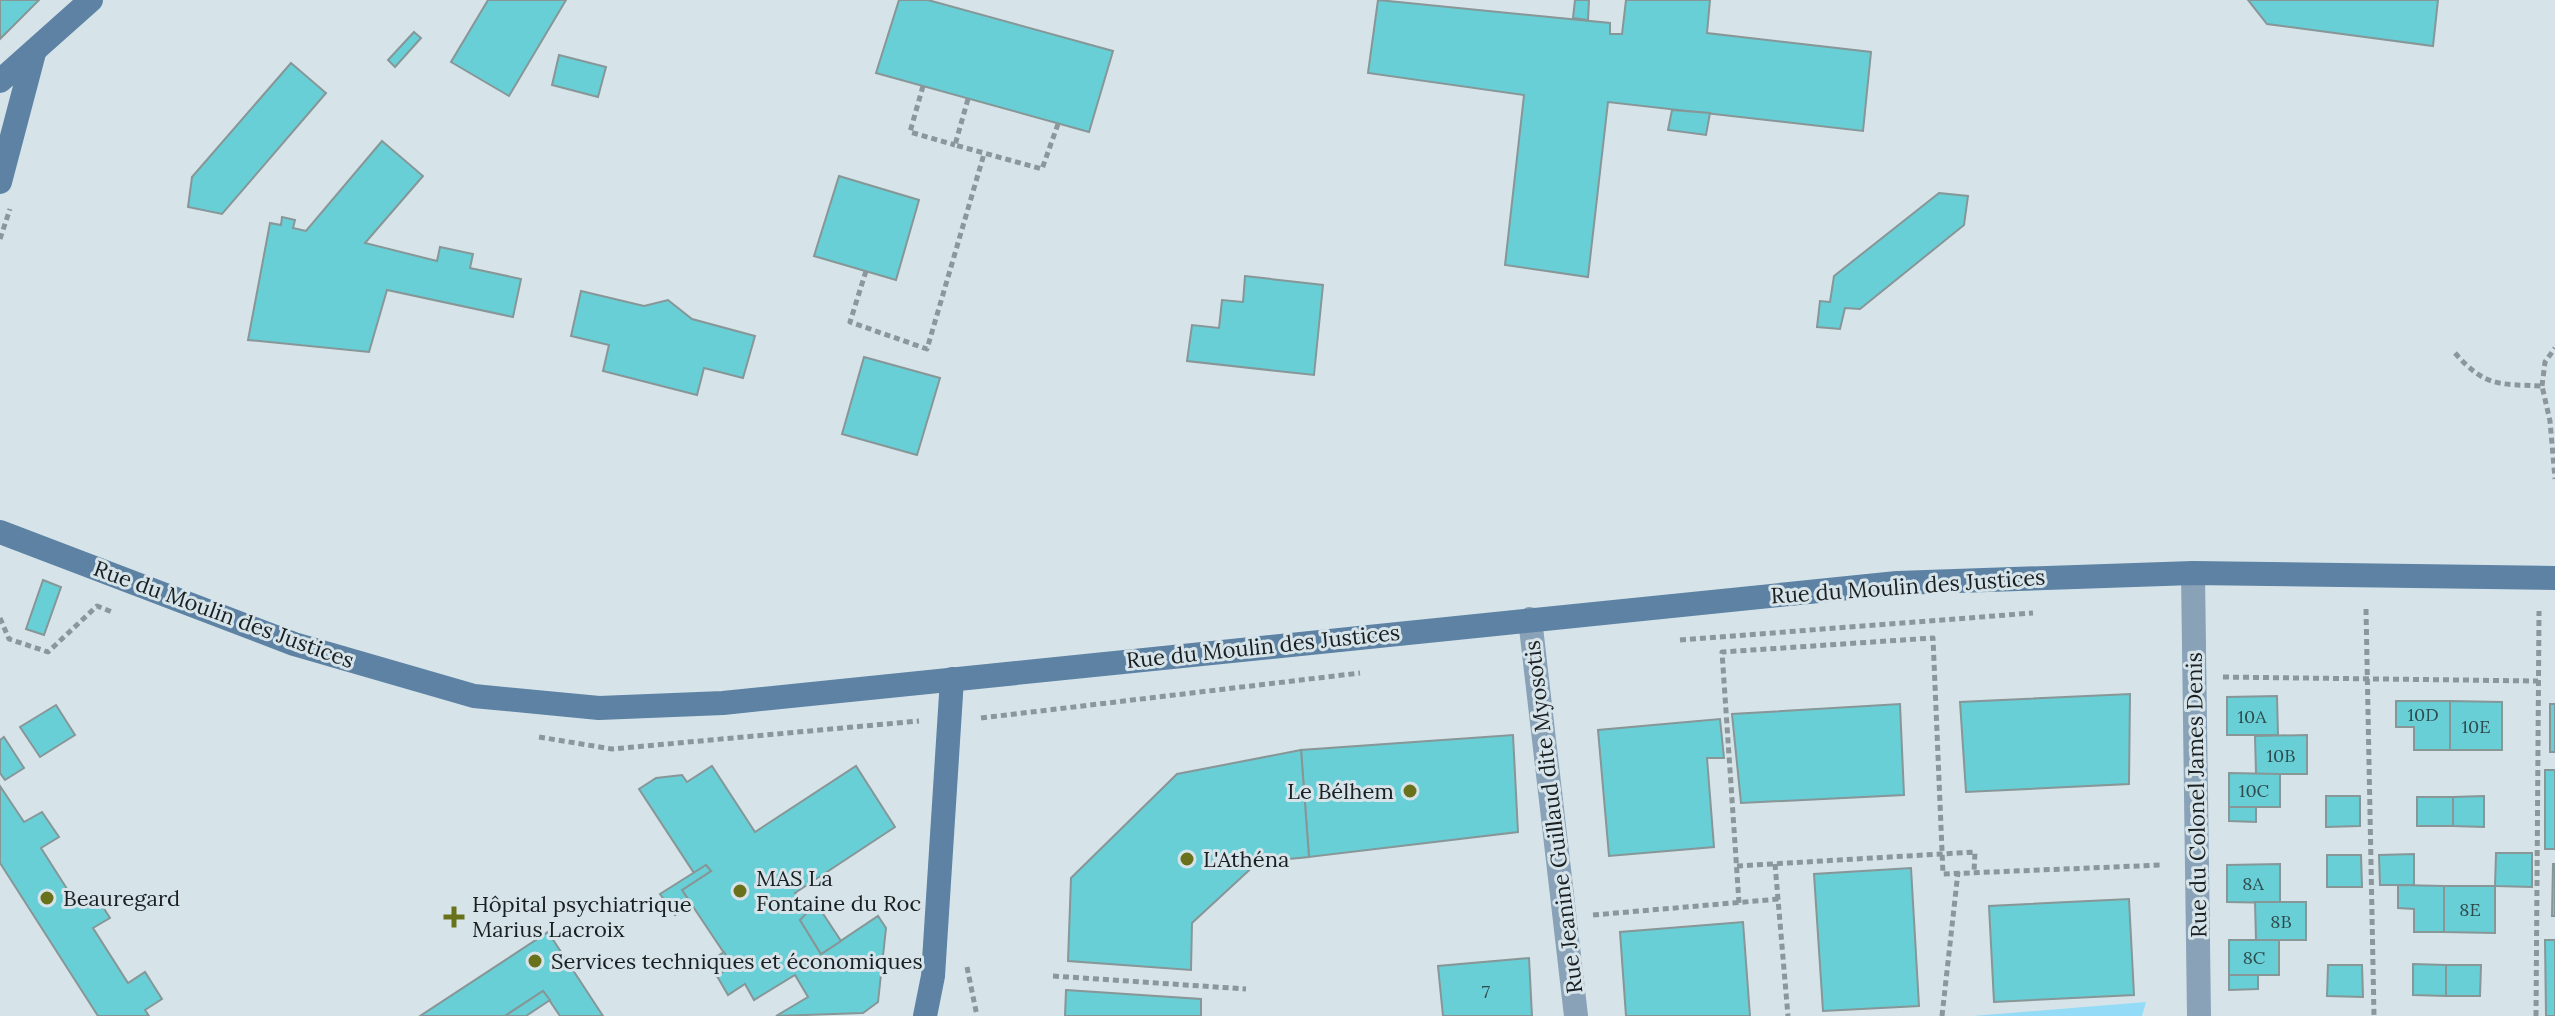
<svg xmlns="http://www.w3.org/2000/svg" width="2555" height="1016" font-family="Lora,serif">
  <rect width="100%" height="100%" fill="#d6e4ea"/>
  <!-- green -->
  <polygon fill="#93dbf6" points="2146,1002 2142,1016 1973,1016"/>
  <!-- building -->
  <g fill="#68cfd7" stroke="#879697" stroke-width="2">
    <polygon points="0,0 39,0 0,39"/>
    <polygon points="488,0 566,0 509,96 451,62"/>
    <polygon points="899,0 928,0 1113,51 1089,132 876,73"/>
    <polygon points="1378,0 1610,23 1610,34 1622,34 1626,0 1710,0 1707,33 1871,52 1863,131 1608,102 1588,277 1505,265 1524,95 1368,73"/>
    <polygon points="1575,0 1589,0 1588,20 1573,18"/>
    <polygon points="2248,0 2438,0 2433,46 2267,24"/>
    <polygon points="414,32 421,38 395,67 388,60"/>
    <polygon points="559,55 606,67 598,97 552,85"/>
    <polygon points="291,63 326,93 222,214 188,207 192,177"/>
    <polygon points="1672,110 1710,113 1706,135 1668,130"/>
    <polygon points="382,141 423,176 365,243 437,261 440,247 473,254 470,268 521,279 513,317 387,290 369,352 248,340 270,223 281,225 282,217 295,220 293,228 306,231"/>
    <polygon points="839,176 919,200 896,280 814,256"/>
    <polygon points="1939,193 1968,196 1964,225 1860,309 1845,308 1840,329 1817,327 1820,301 1830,302 1834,276"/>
    <polygon points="1245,276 1323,285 1314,375 1187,361 1192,325 1219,328 1222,300 1243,302"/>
    <polygon points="581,291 644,306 668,300 692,319 755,336 743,378 704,368 697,395 603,371 609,345 571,336"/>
    <polygon points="864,357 940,378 917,455 842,434"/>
    <polygon points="43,580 61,587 44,635 26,629"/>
    <polygon points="2130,694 2129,784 1966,792 1960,702"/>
    <polygon points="2277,696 2278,735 2227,735 2227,697"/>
    <polygon points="2396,701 2450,701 2450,750 2414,750 2414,727 2396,727"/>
    <polygon points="2450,701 2502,702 2502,750 2450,750"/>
    <polygon points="1900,704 1904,795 1741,803 1732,714"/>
    <rect x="2550" y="704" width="5" height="48"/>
    <polygon points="56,705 75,735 40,757 20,727"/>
    <polygon points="1720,719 1724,758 1707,758 1714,847 1609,856 1598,730"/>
    <polygon points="1513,735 1518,832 1309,857 1301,750"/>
    <polygon points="2307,735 2307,774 2256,774 2255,736"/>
    <polygon points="4,737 24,768 5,780 0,773 0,740"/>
    <polygon points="1301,750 1309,857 1258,862 1192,923 1191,970 1068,961 1071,878 1177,774"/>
    <polygon points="712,766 755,832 856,766 895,827 795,893 809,914 800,920 821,954 878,916 886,928 878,1002 863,1013 776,1016 808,997 795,975 754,1000 745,984 728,995 717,976 732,965 682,890 711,871 706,865 694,873 639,789 656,778 682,775 687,782"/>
    <rect x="2545" y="770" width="10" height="79"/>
    <polygon points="2229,773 2280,774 2280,807 2229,807"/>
    <polygon points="0,786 24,822 42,812 59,837 41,848 76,903 94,893 110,918 93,928 128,983 145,972 162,999 145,1010 149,1016 98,1016 0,863"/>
    <polygon points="2326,796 2360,796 2360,826 2326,827"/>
    <polygon points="2484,796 2484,827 2453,826 2453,797"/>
    <rect x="2417" y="797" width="36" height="29"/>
    <polygon points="2229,807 2256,807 2256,822 2229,821"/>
    <polygon points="2496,853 2532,853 2532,887 2495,886"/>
    <polygon points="2414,854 2414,885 2380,885 2379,855"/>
    <polygon points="2327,855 2361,855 2362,887 2327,887"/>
    <polygon points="2280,864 2280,903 2227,902 2227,865"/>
    <polygon points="2553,864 2555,864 2555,916 2552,916"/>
    <polygon points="706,865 711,871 682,890 691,904 675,915 660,894"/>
    <polygon points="1911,868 1919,1006 1823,1011 1814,874"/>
    <polygon points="2398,885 2444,886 2444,932 2414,932 2414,909 2398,908"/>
    <polygon points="2444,886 2495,886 2495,933 2444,932"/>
    <polygon points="2129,899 2134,995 1994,1002 1989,906"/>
    <polygon points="2255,902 2306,902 2306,940 2256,940"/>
    <polygon points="816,903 841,941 821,954 800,920"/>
    <polygon points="1743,922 1750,1016 1626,1016 1620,932"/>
    <polygon points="548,932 603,1016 560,1016 543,991 505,1016 420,1016"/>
    <rect x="2229" y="940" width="50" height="35"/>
    <polygon points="2545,940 2555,940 2555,1016 2546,1016"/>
    <polygon points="724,952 732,965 717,976 709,962"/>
    <polygon points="1529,958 1532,1016 1443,1016 1438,966"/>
    <polygon points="2413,964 2446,965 2446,996 2413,995"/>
    <polygon points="2328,965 2362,965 2363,997 2327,996"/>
    <polygon points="2446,965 2481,965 2480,996 2446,996"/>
    <polygon points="2229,975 2258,975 2258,989 2229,990"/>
    <polygon points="1066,990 1201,999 1201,1016 1065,1016"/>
    <polygon points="543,991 550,1000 526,1016 505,1016"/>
  </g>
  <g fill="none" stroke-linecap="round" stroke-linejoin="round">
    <!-- path -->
    <g stroke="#8c979b" stroke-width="5" stroke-dasharray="6 4" stroke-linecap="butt">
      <polyline points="923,86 910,132 955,145"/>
      <polyline points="968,99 955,145 1042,169 1058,124"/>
      <polyline points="0,239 10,209"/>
      <polyline points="866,271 850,322 927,349 984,154"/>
      <path d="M2455 353C2485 387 2498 384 2542 386L2550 421 2555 479"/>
      <polyline points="2542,386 2545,362 2555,348"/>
      <polyline points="2366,609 2374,1016"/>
      <polyline points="0,618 9,639 48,652 97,606 112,612"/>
      <polyline points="1680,640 2033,613"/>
      <polyline points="2223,677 2538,681"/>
      <polyline points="981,718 1360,673"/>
      <polyline points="539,737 612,749 919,721"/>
      <polyline points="1775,864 1788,1016"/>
      <polyline points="1737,866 1975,852 1974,872"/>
      <polyline points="1739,903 1722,652 1933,638 1943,874 2162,865"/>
      <polyline points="1593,915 1779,899"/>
      <polyline points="967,967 977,1016"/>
      <polyline points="1053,976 1246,989"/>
      <polyline points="1942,1016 1958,872"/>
      <polyline points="2536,1016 2539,611"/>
    </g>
    <!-- street -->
    <g stroke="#89a2b8" stroke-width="24">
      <polyline points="2193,573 2199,1016"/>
      <polyline points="1530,619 1576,1016"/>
    </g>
    <!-- secondary -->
    <g stroke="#5d82a3" stroke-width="24">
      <polyline points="0,81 91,0"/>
      <polyline points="0,182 34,53"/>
      <polyline points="0,532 294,644 474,696 599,708 723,703 1897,583 2193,573 2555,578"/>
      <polyline points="925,1016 933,976 952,679"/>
    </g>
  </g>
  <!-- markers -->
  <g fill="#69721a" stroke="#d6e4ea" stroke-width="3">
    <circle cx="1410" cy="791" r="8"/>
    <circle cx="1187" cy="859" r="8"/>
    <circle cx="740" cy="891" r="8"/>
    <circle cx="47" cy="898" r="8"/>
    <path d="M450 905h8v8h8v8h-8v8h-8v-8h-8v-8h8z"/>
    <circle cx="535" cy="961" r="8"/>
  </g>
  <g text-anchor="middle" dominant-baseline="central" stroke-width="6" stroke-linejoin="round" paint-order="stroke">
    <!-- number labels -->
    <g font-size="18" fill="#2e4b4e">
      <text x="2423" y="714">10D</text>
      <text x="2252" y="716">10A</text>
      <text x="2476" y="726">10E</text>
      <text x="2281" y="755">10B</text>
      <text x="2254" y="790">10C</text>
      <text x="2253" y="883">8A</text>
      <text x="2470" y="909">8E</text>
      <text x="2281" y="921">8B</text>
      <text x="2254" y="957">8C</text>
      <text x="1486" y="991">7</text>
    </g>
    <!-- street labels -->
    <g font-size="22" fill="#1a1f21" stroke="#d6e4ea">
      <text transform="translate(1908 586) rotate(-4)">Rue du Moulin des Justices</text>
      <text transform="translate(224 614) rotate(20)">Rue du Moulin des Justices</text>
      <text transform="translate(1263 646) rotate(-6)">Rue du Moulin des Justices</text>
      <text transform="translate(2196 795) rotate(-91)">Rue du Colonel James Denis</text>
      <text transform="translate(1553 817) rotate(-97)">Rue Jeanine Guillaud dite Myosotis</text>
    </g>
    <!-- poi labels -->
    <g font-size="22" fill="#1a1f21" stroke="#d6e4ea" text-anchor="start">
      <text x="1394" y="791" text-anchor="end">Le Bélhem</text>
      <text x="1203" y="859">L'Athéna</text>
      <text x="756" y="878">MAS La<tspan x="756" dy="25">Fontaine du Roc</tspan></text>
      <text x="63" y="898">Beauregard</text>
      <text x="472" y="904">Hôpital psychiatrique<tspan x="472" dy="25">Marius Lacroix</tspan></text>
      <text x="551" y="961">Services techniques et économiques</text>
    </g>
  </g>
</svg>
